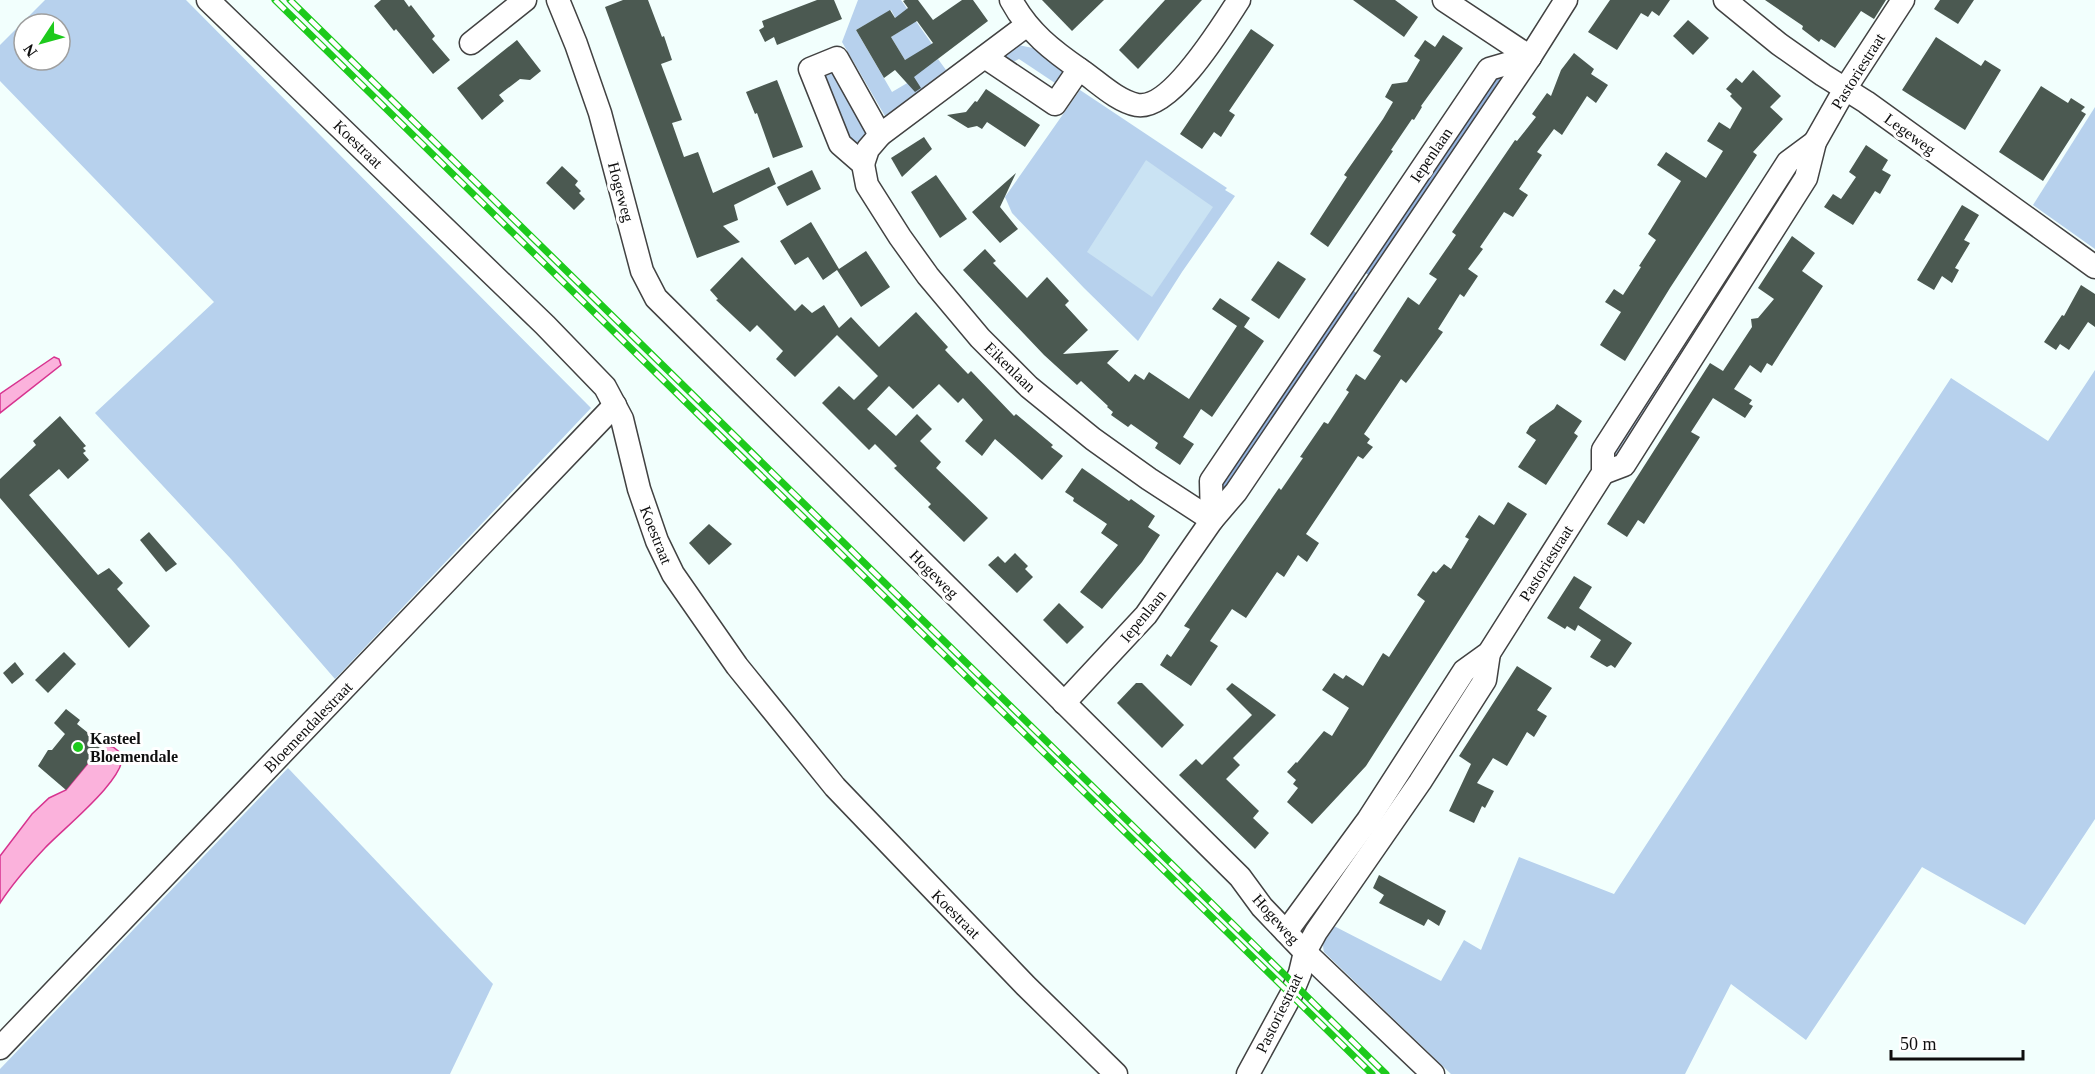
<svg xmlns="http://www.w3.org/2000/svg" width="2095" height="1074" font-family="'Times New Roman',serif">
  <rect width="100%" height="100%" fill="#f2fffd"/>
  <!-- green -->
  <g fill="#b7d1ed" fill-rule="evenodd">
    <path d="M45 0H186L591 408 335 679 231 559 95 413 214 302 0 81V45ZM24 24H60V60H24Z"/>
    <path d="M858 0H901L932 44 931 64 938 59 946 70 885 116 842 42ZM891 10 902 30 891 37 905 60 909 58 914 79 892 92 856 30Z"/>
    <polygon points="1018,45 1033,48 1066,74 1058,85 1019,59 1009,64 1003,60 1003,53"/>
    <polygon points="831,70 867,127 867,135 861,142 851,142 823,74"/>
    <polygon points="1080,90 1227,188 1225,190 1235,196 1182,272 1138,341 1084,288 1012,213 1005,197"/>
    <polygon points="2095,107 2095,249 2033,205"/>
    <polygon points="1790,168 1801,170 1763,225 1721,292 1722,299 1712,303 1710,301"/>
    <polygon points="1701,315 1706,319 1705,326 1697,328 1664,381 1665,388 1622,456 1614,457 1610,450"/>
    <path d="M2095 370V819L2025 925 1922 867 1806 1040 1731 984 1685 1074H1451L1324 952C1321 941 1326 935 1332 925L1441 981 1464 940 1481 950 1519 857 1614 894 1951 378 2048 441Z"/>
    <polygon points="288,768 493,984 450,1074 0,1074 0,1069"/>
  </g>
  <!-- forest -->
  <g fill="#95b4df">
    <polygon points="1502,75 1504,77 1370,276 1364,272 1492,78"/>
    <polygon points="1353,290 1357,294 1229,489 1221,493 1218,481"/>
  </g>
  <!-- pitch -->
  <polygon fill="#cae3f3" points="1146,160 1213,207 1152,297 1087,252"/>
  <!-- water -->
  <g fill="#fbb2dc" stroke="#d7338f" stroke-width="1.5">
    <polygon points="54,357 59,359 61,365 0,413 0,394"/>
    <path d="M103 745 113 747 122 754C128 778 60 831 44 849 28 866 13 883 0 903V856L32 814 49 798 66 790Z"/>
  </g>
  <!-- building -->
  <g fill="#4b5951" fill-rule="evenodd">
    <polygon points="381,0 404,0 409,7 411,5 435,36 432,39 450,60 433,74 396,29 394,31 374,6"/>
    <polygon points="623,0 648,0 662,37 664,36 672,60 661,64 682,120 672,123 684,157 698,152 713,193 769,167 776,184 734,205 738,220 723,226 740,242 697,258 605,7"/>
    <polygon points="817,0 834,0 842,19 777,45 774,37 765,42 759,30 764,27 762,21"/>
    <path d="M905 0H918L933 20 962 0H973L988 21 914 77 921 88 915 92 895 70 884 78 856 30 890 10 895 18 908 8 903 1ZM917 21 933 43 905 60 891 37Z"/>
    <polygon points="1042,0 1104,0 1072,31"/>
    <polygon points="1165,0 1202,0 1138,69 1119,50"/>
    <polygon points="1353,0 1395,0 1418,17 1404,37"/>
    <polygon points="1610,0 1670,0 1659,16 1652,11 1648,17 1641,13 1617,50 1588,32"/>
    <polygon points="1765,0 1886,0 1874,19 1861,11 1835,48 1821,39 1819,42 1802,29 1803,26"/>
    <polygon points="1940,0 1974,0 1958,24 1934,9"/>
    <polygon points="1688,20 1709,38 1693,55 1673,36"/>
    <polygon points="1251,29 1274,45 1229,111 1235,115 1221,137 1214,132 1202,149 1180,134"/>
    <polygon points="1443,35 1463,48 1421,106 1422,107 1414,120 1412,119 1391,150 1393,151 1328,247 1310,234 1347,177 1344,175 1383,119 1393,102 1385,97 1392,84 1407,82 1420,60 1414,56 1425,40 1435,47"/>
    <polygon points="1936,37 1981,66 1985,60 2001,70 1965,130 1902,90"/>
    <polygon points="517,40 541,71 530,80 520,79 499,95 504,101 482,120 457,88"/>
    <polygon points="1574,53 1594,69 1591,74 1608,85 1596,103 1587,96 1562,135 1554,129 1537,152 1542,155 1519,189 1528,195 1513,217 1504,212 1480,247 1483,249 1468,269 1478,276 1464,297 1460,294 1438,329 1443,332 1410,378 1406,383 1401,379 1364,434 1370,439 1367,443 1373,447 1363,459 1358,456 1306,534 1319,543 1307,562 1298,555 1284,577 1277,572 1246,618 1232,609 1210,641 1218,646 1191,686 1160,665 1167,654 1171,657 1190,629 1184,626 1279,488 1281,490 1303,458 1300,457 1324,422 1328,424 1349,392 1346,390 1356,374 1365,380 1381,356 1373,351 1408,297 1419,305 1437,279 1429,274 1456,235 1452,232 1515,140 1517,141 1536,117 1532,114 1547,93 1551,96 1561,70"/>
    <polygon points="1753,70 1781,96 1770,107 1783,119 1753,152 1757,155 1670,288 1625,361 1600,345 1621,312 1605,302 1614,289 1623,295 1641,267 1639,266 1656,240 1648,234 1681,181 1657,165 1666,152 1706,178 1723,151 1707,141 1719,122 1730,129 1742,108 1730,96 1732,94 1726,89 1736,78 1742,83"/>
    <polygon points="777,80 803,147 773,158 757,113 755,114 746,92"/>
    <polygon points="2041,86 2068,103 2071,98 2085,107 2081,111 2086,114 2043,181 1999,152"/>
    <polygon points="986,89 1040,125 1025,147 987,122 982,129 977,126 968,128 947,115 966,112 975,101 977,102"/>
    <polygon points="924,137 932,149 902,177 891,158"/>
    <polygon points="1866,145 1888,160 1882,170 1891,175 1880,194 1875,191 1853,225 1824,207 1833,194 1841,199 1856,177 1849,172"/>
    <polygon points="562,166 578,181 575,185 581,191 579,193 585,199 574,210 546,183"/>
    <polygon points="812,170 821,189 787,206 777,187"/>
    <polygon points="1016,173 1000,207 1018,229 1000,243 972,212"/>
    <polygon points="936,175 967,219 940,238 911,192"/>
    <polygon points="1962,205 1979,215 1964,240 1970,243 1955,268 1959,270 1952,283 1942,276 1934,290 1917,280"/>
    <polygon points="811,222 839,269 866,251 890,287 861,307 837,270 823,280 808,257 795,265 780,241"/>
    <polygon points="1792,236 1815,253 1802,271 1823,286 1772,366 1767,363 1761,373 1750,365 1734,389 1752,400 1749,404 1753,406 1745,418 1713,398 1691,432 1700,437 1644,524 1638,520 1627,537 1607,524 1710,363 1723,371 1752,327 1751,319 1758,318 1774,299 1758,288"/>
    <polygon points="985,249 996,261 993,263 1027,298 1047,277 1069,301 1065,305 1088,330 1063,354 1119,350 1107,363 1129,382 1135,374 1144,380 1149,372 1189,399 1237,326 1212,309 1220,298 1250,318 1244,327 1264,341 1212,417 1201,409 1183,437 1194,444 1180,465 1155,448 1158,443 1131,424 1128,427 1111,415 1113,412 1107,407 1108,406 1081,381 1077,385 1044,355 963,270"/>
    <polygon points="742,257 795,311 802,304 812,313 824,305 839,328 851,317 879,347 916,312 948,347 945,350 968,374 971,371 1014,416 1016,414 1053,445 1051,447 1063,456 1042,480 995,439 982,456 967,443 965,441 983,420 963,398 958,403 939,384 913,409 889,386 867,409 896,436 917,414 932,429 920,441 941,462 936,468 988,518 964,542 928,507 931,504 894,468 897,466 875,444 869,450 822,403 839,386 854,400 878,376 837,335 795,377 776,359 783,351 757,325 750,332 716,300 718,299 710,290"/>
    <polygon points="1278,261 1306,279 1279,319 1251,300"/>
    <polygon points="2081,285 2095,294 2095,327 2088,322 2069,350 2060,344 2056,350 2044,342 2062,315 2064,316"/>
    <polygon points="1557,404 1582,421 1574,433 1578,436 1546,485 1518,467 1536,440 1526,433 1530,426 1554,409"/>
    <polygon points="60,416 86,446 83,448 86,451 83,453 89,460 68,479 59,469 29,495 98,575 109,568 123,583 117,589 150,626 129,648 0,498 0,479 36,445 33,441"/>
    <polygon points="1082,468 1129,501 1131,499 1155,516 1148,527 1160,535 1142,562 1102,609 1080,592 1118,545 1101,533 1107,524 1073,501 1074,498 1065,492"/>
    <polygon points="1508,502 1527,514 1366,766 1312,824 1287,802 1298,788 1293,784 1296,780 1287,772 1296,762 1297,763 1324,731 1332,736 1349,708 1322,690 1334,673 1343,679 1346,675 1363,686 1383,653 1389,657 1425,601 1417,595 1433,571 1436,573 1444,564 1451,569 1469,539 1465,537 1479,515 1494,525"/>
    <polygon points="709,524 732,544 709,565 689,543"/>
    <polygon points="149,532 177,564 166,572 140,540"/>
    <polygon points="1015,553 1028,566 1025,569 1033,577 1017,593 988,565 998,556 1005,563"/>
    <polygon points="1574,576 1592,587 1579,608 1632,643 1615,668 1611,665 1607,667 1590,657 1601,640 1578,625 1575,631 1567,626 1565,629 1547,618"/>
    <polygon points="1059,603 1084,627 1067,644 1043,620"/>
    <polygon points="64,652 76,664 48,693 35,680"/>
    <polygon points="15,662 24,674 12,684 3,673"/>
    <polygon points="1517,666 1552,688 1537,710 1547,716 1534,737 1527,732 1507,766 1493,758 1477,783 1494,791 1485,808 1482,806 1474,823 1449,811 1471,764 1459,756"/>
    <polygon points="1136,683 1142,683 1184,725 1162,748 1117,703"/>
    <polygon points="1232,683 1276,715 1233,758 1240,765 1226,779 1259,811 1253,818 1269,833 1255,849 1179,775 1196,759 1202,765 1252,715 1226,689"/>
    <polygon points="66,709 80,720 77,724 103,745 66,790 38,766 48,750 52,750 65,734 54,723"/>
    <polygon points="1379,875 1446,911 1439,926 1428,919 1424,926 1379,903 1384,895 1373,888"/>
  </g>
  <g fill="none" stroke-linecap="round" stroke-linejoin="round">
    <defs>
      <g id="minor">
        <polyline points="208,0 545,325 605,387 622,419 639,489 657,541 673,574 737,666 835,787 1026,986 1116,1074"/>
        <polyline points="558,0 576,44 600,113 642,271 656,298 1240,877 1262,907 1305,952 1433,1074"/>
        <path d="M1011 0C1028 32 1053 51 1082 71 1098 82 1117 101 1137 105 1171 111 1222 26 1239 0"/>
        <polyline points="1444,0 1530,57"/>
        <polyline points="1725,0 1779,44 1823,75 1866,102 2095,267"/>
        <polyline points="471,43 525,0"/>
        <polyline points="985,57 1055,104 1079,69"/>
        <polyline points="880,135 837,58 810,69 840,144 863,164 867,185 900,237 928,276 980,338 1029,387 1093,439 1149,479 1212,520"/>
        <polyline points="863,164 868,149 880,135 1027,25"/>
        <polyline points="1603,473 1624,465 1806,178 1815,142 1845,89 1903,0"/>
        <polyline points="1212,520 1211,481 1489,69 1530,57"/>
        <polyline points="1064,703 1146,615 1212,520 1236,492 1530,57 1566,0"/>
        <polyline points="1286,932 1368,820 1464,671 1489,653 1603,473 1603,450 1788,162 1815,142"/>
        <polyline points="0,1048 615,405"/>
        <polyline points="1248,1074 1291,995 1300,973 1305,952 1316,932 1420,782 1485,680 1489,653"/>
      </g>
    </defs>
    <!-- minor casing -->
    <use href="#minor" stroke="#424242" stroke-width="25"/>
    <!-- minor -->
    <use href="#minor" stroke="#fff" stroke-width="22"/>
    <defs>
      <g id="rail">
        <polyline points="275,0 1372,1074"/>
        <polyline points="290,0 1386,1074"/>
      </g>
    </defs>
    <!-- rail casing -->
    <use href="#rail" stroke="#1dca1c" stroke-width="7"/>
    <!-- rail -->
    <use href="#rail" stroke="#fff" stroke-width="4.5" stroke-dasharray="14" stroke-linecap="butt"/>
  </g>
  <!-- markers -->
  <circle fill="#1dca1c" stroke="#fff" stroke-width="2" cx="78" cy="747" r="6"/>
  <g text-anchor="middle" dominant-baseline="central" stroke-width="6" stroke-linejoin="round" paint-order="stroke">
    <!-- street labels -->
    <g font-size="16" fill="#0f0f0f" stroke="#fff">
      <text transform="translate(1858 71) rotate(-58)">Pastoriestraat</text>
      <text transform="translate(1910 134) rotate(36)">Legeweg</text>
      <text transform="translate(358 144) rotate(44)">Koestraat</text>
      <text transform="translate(1431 155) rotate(-56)">Iepenlaan</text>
      <text transform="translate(621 192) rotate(75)">Hogeweg</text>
      <text transform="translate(1010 367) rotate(44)">Eikenlaan</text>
      <text transform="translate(656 535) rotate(68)">Koestraat</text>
      <text transform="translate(1546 563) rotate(-58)">Pastoriestraat</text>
      <text transform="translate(934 574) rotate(45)">Hogeweg</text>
      <text transform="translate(1143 616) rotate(-51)">Iepenlaan</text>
      <text transform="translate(308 727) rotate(-46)">Bloemendalestraat</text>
      <text transform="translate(956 914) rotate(45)">Koestraat</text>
      <text transform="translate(1276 919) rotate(48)">Hogeweg</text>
      <text transform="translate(1279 1013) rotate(-64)">Pastoriestraat</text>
    </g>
    <!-- poi labels -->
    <g font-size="16" font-weight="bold" fill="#0f0f0f" stroke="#fff" text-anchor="start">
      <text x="90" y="738">Kasteel<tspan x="90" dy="18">Bloemendale</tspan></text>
    </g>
  </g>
  <!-- north arrow -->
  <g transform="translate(42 42) rotate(234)"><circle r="28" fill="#ffffff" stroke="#9f9f9f" stroke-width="1.5"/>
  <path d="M0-4.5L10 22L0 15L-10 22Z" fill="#1dca1c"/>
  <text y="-9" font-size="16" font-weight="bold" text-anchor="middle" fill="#0f0f0f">N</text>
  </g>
  <!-- scale -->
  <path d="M1891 1050v9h132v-9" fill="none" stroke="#0f0f0f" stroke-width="3"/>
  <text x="1900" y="1050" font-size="18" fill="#0f0f0f" stroke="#ffffff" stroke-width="4.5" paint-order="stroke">50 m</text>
</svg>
